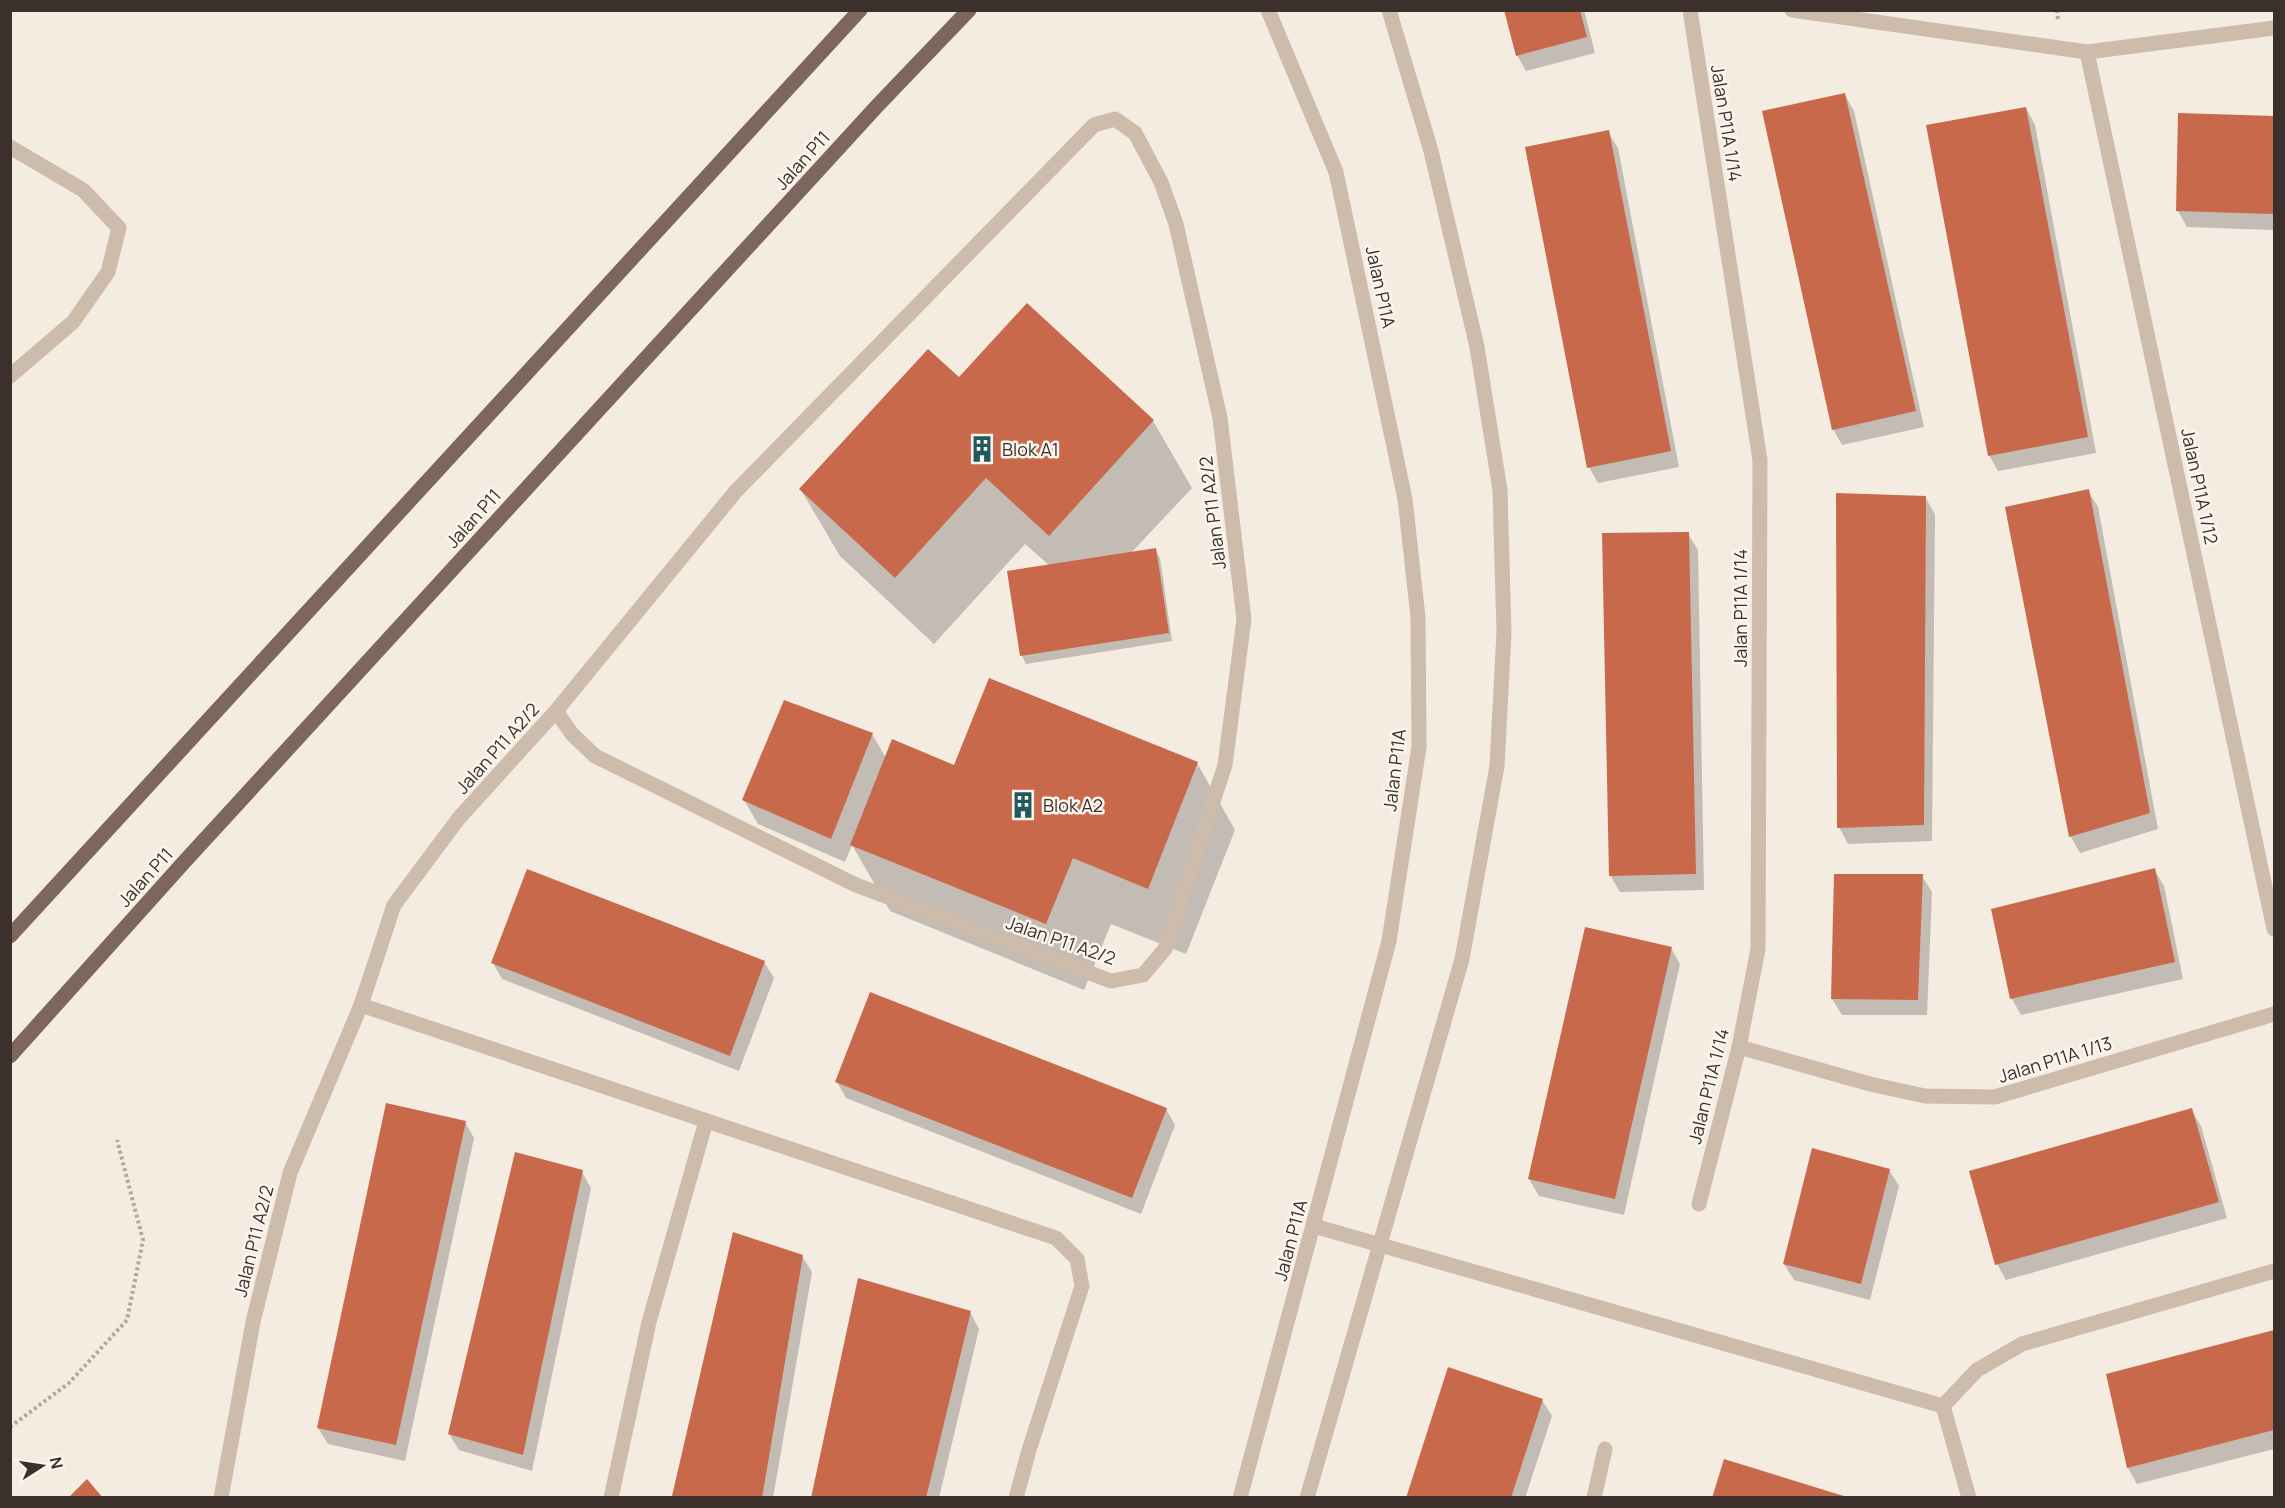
<svg xmlns="http://www.w3.org/2000/svg" width="2285" height="1508" font-family="Manrope,sans-serif">
  <rect width="100%" height="100%" fill="#f4ebe1"/>
  <!-- shadow -->
  <g fill="#0003">
    <polygon points="1505,10 1584,10 1595,53 1526,71 1517,55"/>
    <polygon points="1845,95 1854,111 1924,427 1842,445 1833,429"/>
    <polygon points="2026,108 2035,125 2096,453 1998,471 1989,455"/>
    <polygon points="2180,115 2274,118 2274,230 2187,227 2178,211"/>
    <polygon points="1608,132 1618,148 1679,467 1598,483 1589,467"/>
    <polygon points="1027,305 1153,421 1192,488 1131,553 1155,550 1160,558 1172,641 1026,664 1022,656 1009,573 1050,566 1025,544 934,644 840,556 801,490 959,380"/>
    <polygon points="2088,491 2098,507 2158,829 2080,853 2071,837 2007,508"/>
    <polygon points="1925,497 1935,514 1932,841 1848,844 1839,827"/>
    <polygon points="1688,534 1698,550 1704,890 1620,892 1610,875"/>
    <polygon points="872,734 886,758 955,767 1197,763 1235,830 1186,954 1111,924 1084,990 890,911 852,845 845,862 758,824 744,800"/>
    <polygon points="2154,869 2164,886 2183,979 2021,1015 2012,999 1993,911"/>
    <polygon points="1922,876 1932,892 1927,1015 1842,1015 1832,999"/>
    <polygon points="1671,948 1680,964 1624,1215 1539,1196 1529,1179"/>
    <polygon points="764,962 774,978 739,1071 502,979 493,963"/>
    <polygon points="837,1082 1166,1109 1175,1125 1141,1214 846,1098"/>
    <polygon points="2191,1110 2201,1126 2227,1218 2006,1280 1997,1264"/>
    <polygon points="465,1122 474,1138 405,1461 328,1444 318,1428"/>
    <polygon points="1889,1170 1899,1186 1870,1300 1794,1280 1784,1264"/>
    <polygon points="582,1172 591,1188 532,1471 459,1450 449,1434"/>
    <polygon points="802,1256 812,1272 773,1498 674,1498"/>
    <polygon points="970,1312 979,1329 939,1498 813,1498"/>
    <polygon points="2274,1332 2274,1449 2137,1484 2128,1468 2108,1375"/>
    <polygon points="1542,1400 1552,1416 1525,1498 1408,1498"/>
  </g>
  <!-- building -->
  <g fill="#c8694b">
    <polygon points="1504,10 1580,10 1587,37 1516,56"/>
    <polygon points="1845,93 1916,411 1832,430 1762,111"/>
    <polygon points="2026,107 2088,437 1988,456 1926,125"/>
    <polygon points="2178,113 2274,116 2274,214 2176,211"/>
    <polygon points="1609,130 1671,451 1587,468 1525,147"/>
    <polygon points="1027,303 1154,420 1049,536 986,478 895,578 799,489 928,349 959,377"/>
    <polygon points="2089,489 2150,813 2069,837 2005,507"/>
    <polygon points="1836,493 1926,496 1924,825 1837,828"/>
    <polygon points="1689,532 1696,874 1609,876 1602,533"/>
    <polygon points="1156,548 1169,633 1020,656 1007,571"/>
    <polygon points="989,678 1198,762 1148,889 1073,858 1046,924 850,845 892,739 954,765"/>
    <polygon points="784,700 873,733 831,839 742,800"/>
    <polygon points="2155,868 2175,962 2010,999 1991,909"/>
    <polygon points="527,869 765,961 730,1056 491,963"/>
    <polygon points="1834,874 1923,874 1918,1000 1831,999"/>
    <polygon points="1585,927 1672,947 1615,1199 1528,1179"/>
    <polygon points="870,992 1167,1108 1132,1198 835,1082"/>
    <polygon points="386,1103 466,1121 396,1445 317,1428"/>
    <polygon points="2192,1108 2219,1202 1995,1265 1969,1171"/>
    <polygon points="1812,1148 1890,1169 1861,1284 1783,1264"/>
    <polygon points="515,1152 583,1170 523,1455 448,1434"/>
    <polygon points="733,1232 803,1255 762,1498 679,1498 672,1496"/>
    <polygon points="858,1278 971,1311 926,1498 811,1498"/>
    <polygon points="2274,1330 2274,1430 2127,1468 2106,1374"/>
    <polygon points="1448,1367 1543,1399 1511,1498 1406,1498"/>
    <polygon points="1724,1459 1847,1497 1847,1498 1712,1498"/>
    <polygon points="87,1479 103,1498 68,1498"/>
  </g>
  <g fill="none" stroke-linecap="round" stroke-linejoin="round">
    <!-- path -->
    <g stroke="#b9a596" stroke-width="4" stroke-dasharray="3 3" stroke-linecap="butt">
      <polyline points="2057,10 2058,20"/>
      <polyline points="10,1427 69,1383 127,1320 143,1240 117,1140"/>
    </g>
    <!-- minor -->
    <g stroke="#cdbbac" stroke-width="15">
      <polyline points="1690,10 1760,460 1758,949 1739,1047 1699,1204"/>
      <polyline points="1792,10 2087,52 2274,28"/>
      <polyline points="2087,52 2274,929"/>
      <polyline points="10,147 83,190 119,228 108,272 73,322 10,376"/>
      <polyline points="361,1005 1056,1238 1077,1259 1082,1286 1029,1450 1016,1498"/>
      <polyline points="1739,1047 1870,1084 1925,1096 1995,1097 2274,1014"/>
      <polyline points="1314,1226 1943,1406 1977,1370 2022,1344 2274,1271"/>
      <polyline points="1943,1406 1969,1498"/>
      <polyline points="221,1498 253,1322 290,1173 361,1005 394,905 459,818 556,711 736,491 1094,125 1115,119 1135,133 1161,182 1176,224 1220,418 1244,619 1225,765 1165,949 1143,975 1111,981 856,885 595,756 572,734 556,711"/>
      <polyline points="611,1498 649,1322 706,1121"/>
      <polyline points="1240,1498 1389,941 1419,747 1418,617 1405,499 1336,172 1268,10"/>
      <polyline points="1307,1498 1462,959 1497,766 1504,632 1500,490 1477,347 1431,151 1389,10"/>
      <polyline points="1594,1498 1605,1449"/>
    </g>
    <!-- major -->
    <g stroke="#7d675c" stroke-width="15">
      <polyline points="10,936 860,10"/>
      <polyline points="10,1056 185,861 878,105 969,10"/>
    </g>
  </g>
  <!-- icons -->
  <defs>
    <symbol id="building-bare" viewBox="-9 -9 18 18"><path d="M-4-6H4V6H1V3H-1V6H-4ZM-2.5-4.3h1.7v1.8h-1.7ZM.8-4.3h1.7v1.8H.8ZM-2.5-1h1.7V.8h-1.7ZM.8-1h1.7V.8H.8Z" fill="#1f5a5e" stroke="#fbf5ee" stroke-width="2.5" paint-order="stroke"/></symbol>
  </defs>
  <g fill-rule="evenodd">
    <use href="#building-bare" x="963" y="430" width="38" height="38"/>
    <use href="#building-bare" x="1004" y="786" width="38" height="38"/>
  </g>
  <g text-anchor="middle" dominant-baseline="central" stroke-width="5" stroke-linejoin="round" paint-order="stroke">
    <!-- street labels -->
    <g font-size="18" fill="#3b302b" stroke="#fbf5ee">
      <text transform="translate(1727 123) rotate(81)">Jalan P11A 1/14</text>
      <text transform="translate(802 160) rotate(-48)">Jalan P11</text>
      <text transform="translate(1381 287) rotate(78)">Jalan P11A</text>
      <text transform="translate(2200 486) rotate(78)">Jalan P11A 1/12</text>
      <text transform="translate(1212 513) rotate(-97)">Jalan P11 A2/2</text>
      <text transform="translate(473 518) rotate(-48)">Jalan P11</text>
      <text transform="translate(1740 608) rotate(-90)">Jalan P11A 1/14</text>
      <text transform="translate(497 748) rotate(-48)">Jalan P11 A2/2</text>
      <text transform="translate(1394 770) rotate(-83)">Jalan P11A</text>
      <text transform="translate(145 877) rotate(-48)">Jalan P11</text>
      <text transform="translate(1061 940) rotate(19)">Jalan P11 A2/2</text>
      <text transform="translate(2055 1059) rotate(-17)">Jalan P11A 1/13</text>
      <text transform="translate(1708 1086) rotate(-76)">Jalan P11A 1/14</text>
      <text transform="translate(1290 1240) rotate(-75)">Jalan P11A</text>
      <text transform="translate(253 1241) rotate(-76)">Jalan P11 A2/2</text>
    </g>
    <!-- poi labels -->
    <g font-size="18" fill="#3b302b" stroke="#fbf5ee" text-anchor="start">
      <text x="1002" y="449">Blok A1</text>
      <text x="1043" y="805">Blok A2</text>
    </g>
  </g>
  <!-- border -->
  <rect width="2285" height="1508" fill="none" stroke="#3b302b" stroke-width="24"/>
  <!-- north arrow -->
  <g transform="translate(42 1466) rotate(78)" stroke="#fbf5ee" stroke-width="4.5" paint-order="stroke">
  <path d="M0-4.5L10 22L0 15L-10 22Z" fill="#3b302b"/>
  <text y="-9" font-size="16" font-weight="bold" text-anchor="middle" fill="#3b302b">N</text>
  </g>
</svg>
